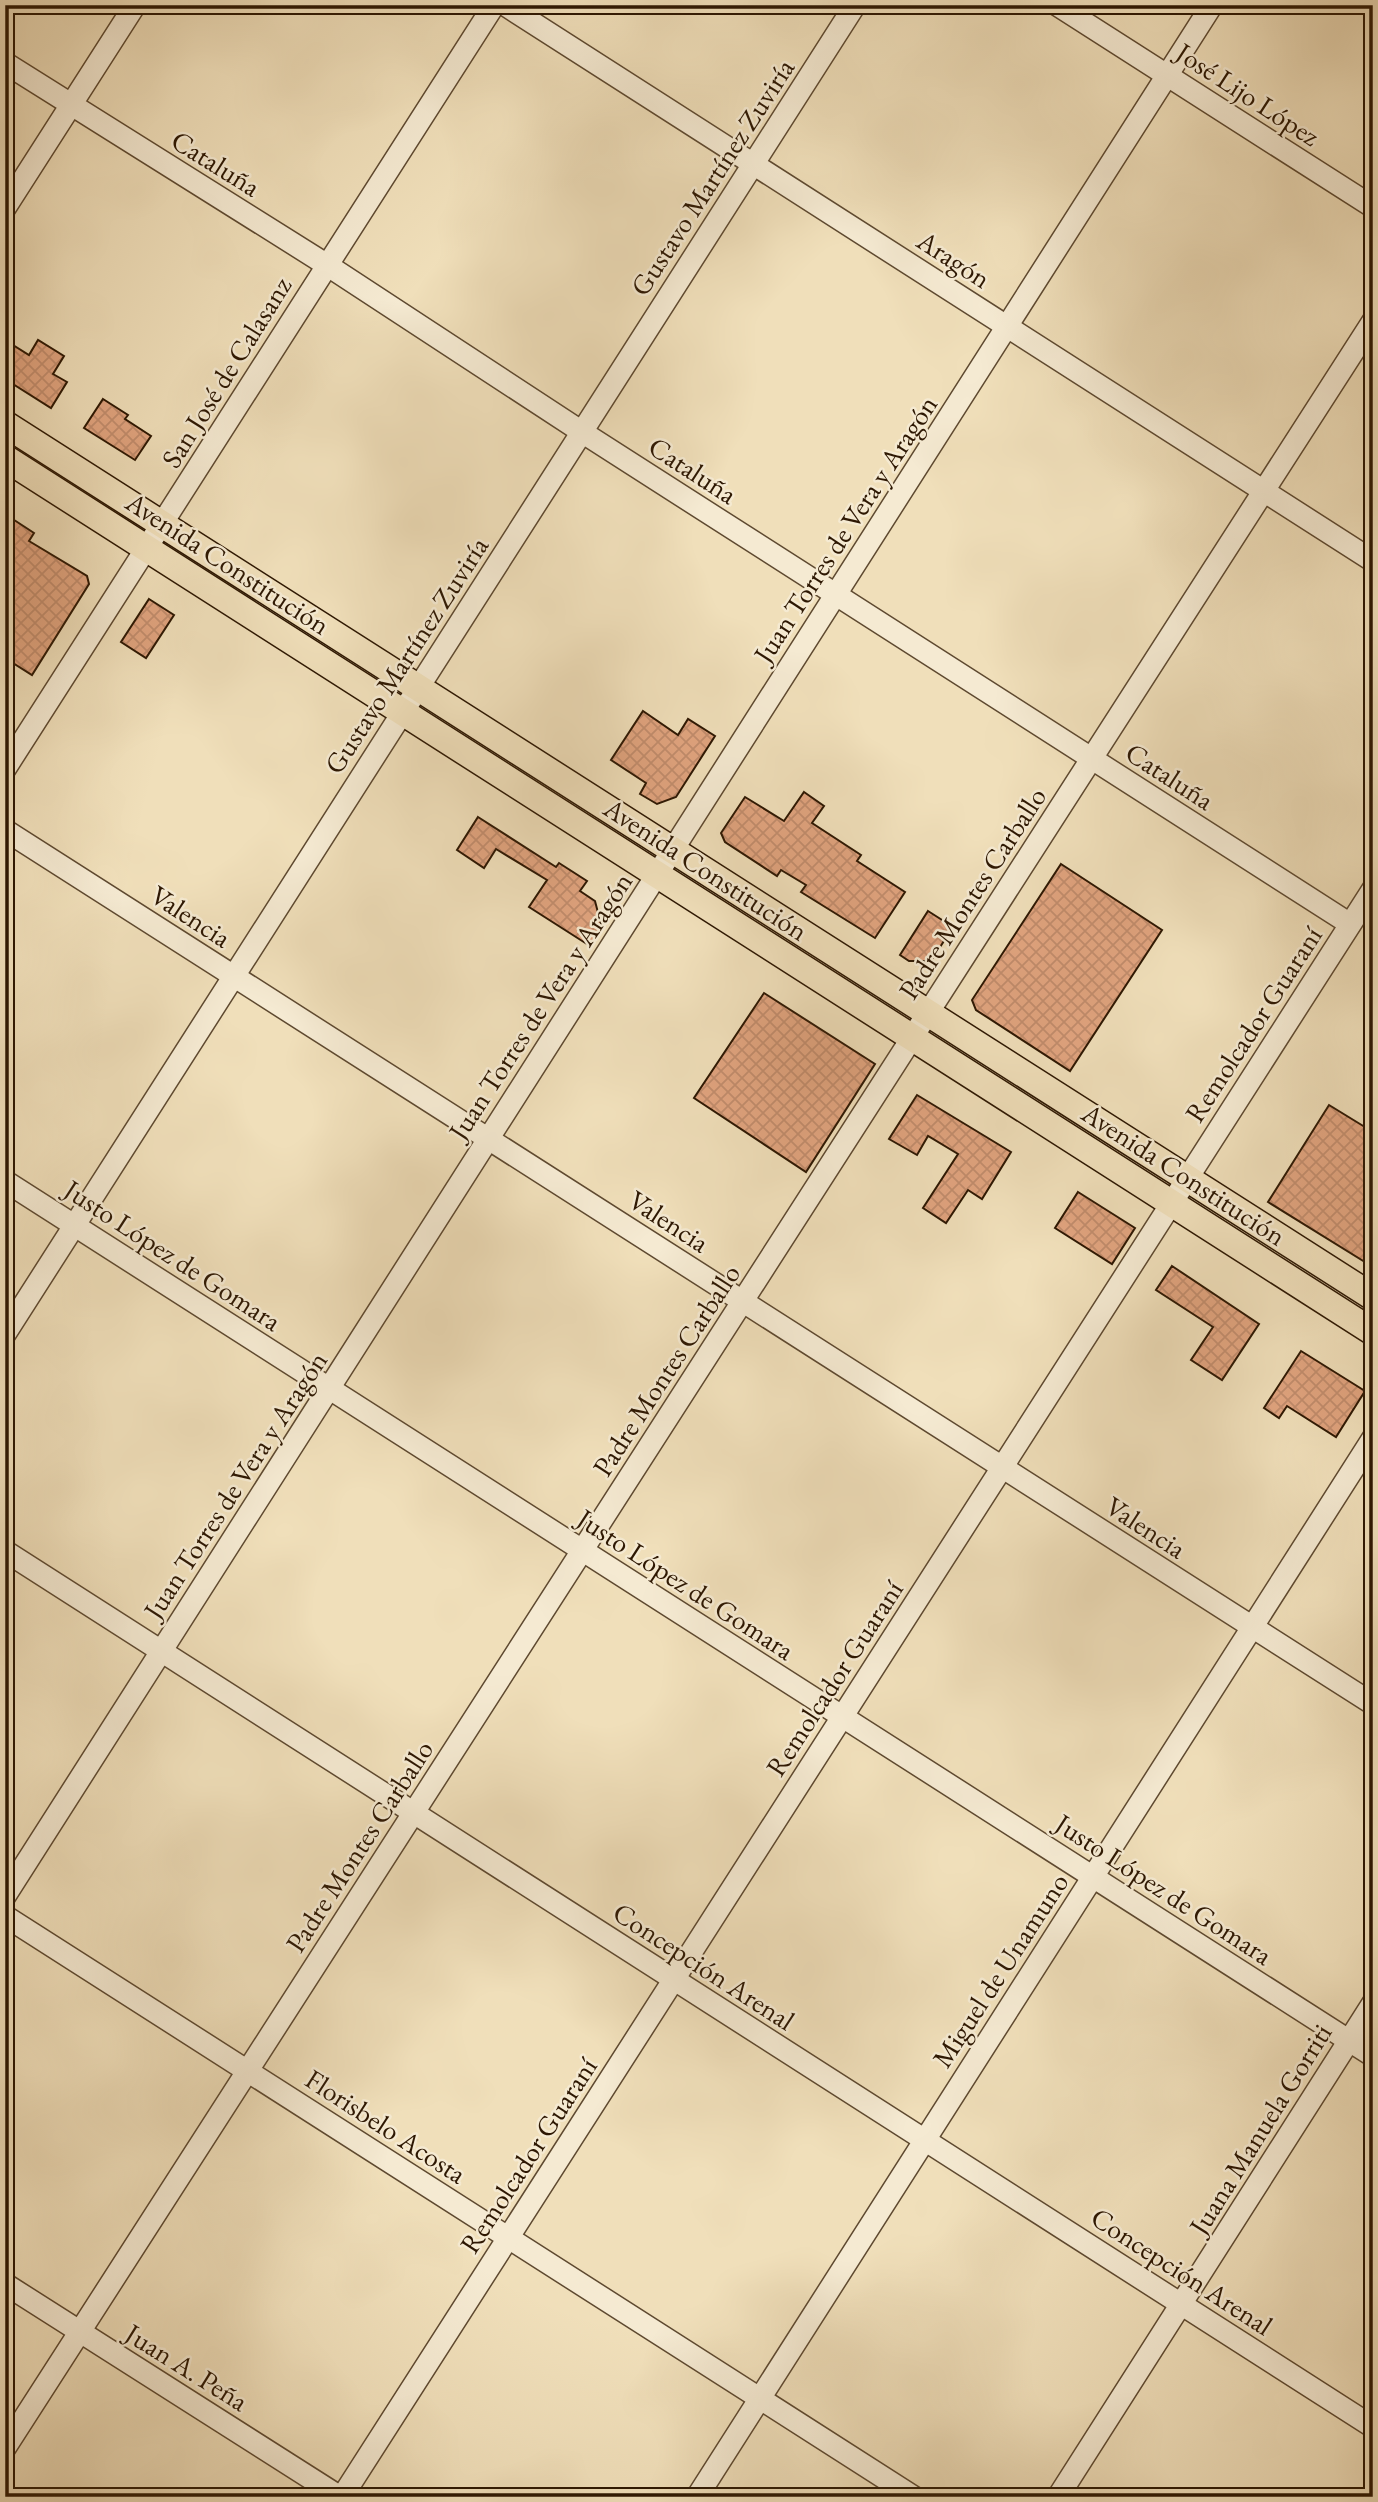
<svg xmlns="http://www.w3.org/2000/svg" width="1378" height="2502" font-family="'EB Garamond',serif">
  <defs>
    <pattern id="building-cross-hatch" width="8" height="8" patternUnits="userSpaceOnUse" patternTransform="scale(1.75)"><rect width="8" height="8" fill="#e1a47f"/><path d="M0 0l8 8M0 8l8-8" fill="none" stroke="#c18c6c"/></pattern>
  </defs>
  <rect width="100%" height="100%" fill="#f0dfba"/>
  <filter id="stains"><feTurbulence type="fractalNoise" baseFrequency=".00286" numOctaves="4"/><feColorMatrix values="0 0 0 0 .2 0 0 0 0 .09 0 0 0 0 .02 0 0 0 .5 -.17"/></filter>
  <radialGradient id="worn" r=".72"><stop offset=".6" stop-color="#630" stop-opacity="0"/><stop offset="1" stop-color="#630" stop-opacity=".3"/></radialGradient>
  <!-- building -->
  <g fill="url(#building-cross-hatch)" stroke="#2d1702" stroke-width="2">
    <polygon points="5,340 29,355 38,340 64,356 53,374 67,382 51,408 5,379"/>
    <polygon points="103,399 128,415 125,419 151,436 135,460 84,428"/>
    <polygon points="5,514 34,533 29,541 87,576 89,584 32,675 5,658"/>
    <polygon points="149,599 174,615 146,658 121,642"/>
    <polygon points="643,711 678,735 688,719 715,736 676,797 657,804 640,794 646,783 611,760"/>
    <polygon points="804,792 824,806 812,823 861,855 857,861 905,892 875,938 801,892 806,885 781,870 777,876 725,842 721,833 745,797 784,821"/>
    <polygon points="478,817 556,867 559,863 587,881 580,891 595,901 602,928 590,946 529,907 547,880 496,849 484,868 457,850"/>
    <polygon points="1061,864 1162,930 1070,1071 976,1010 972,1000"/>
    <polygon points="928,911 953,927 931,961 909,961 900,955"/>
    <polygon points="764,993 875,1064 806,1172 694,1098"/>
    <polygon points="917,1095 1011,1152 982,1199 968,1190 946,1223 923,1208 958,1154 928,1136 917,1155 889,1139"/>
    <polygon points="1329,1105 1373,1132 1373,1267 1268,1202"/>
    <polygon points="1078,1192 1135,1228 1112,1264 1055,1228"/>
    <polygon points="1172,1266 1259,1324 1222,1380 1191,1360 1213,1327 1156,1290"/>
    <polygon points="1301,1351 1365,1391 1336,1437 1287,1406 1279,1418 1264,1408"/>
  </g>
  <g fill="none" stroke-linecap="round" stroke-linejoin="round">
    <defs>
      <g id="minor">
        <polyline points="505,5 1373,561"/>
        <polyline points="1057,5 1373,207"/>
        <polyline points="5,63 327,265 582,432 1350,924"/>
        <polyline points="5,208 135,5"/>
        <polyline points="5,769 494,5"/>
        <polyline points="5,830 1373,1704"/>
        <polyline points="5,1181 1373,2056"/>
        <polyline points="5,1334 855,5"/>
        <polyline points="5,1551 1373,2427"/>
        <polyline points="5,1896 1212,5"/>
        <polyline points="5,1916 914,2497"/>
        <polyline points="5,2284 340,2497"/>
        <polyline points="5,2448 1373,321"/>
        <polyline points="342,2497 1373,889"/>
        <polyline points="697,2497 1373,1438"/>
        <polyline points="1058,2497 1373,2003"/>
      </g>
      <g id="major">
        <polyline points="5,424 1373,1297"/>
        <polyline points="5,458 1373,1332"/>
      </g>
    </defs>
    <!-- minor casing -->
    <use href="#minor" stroke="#5e4930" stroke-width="24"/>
    <!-- major casing -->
    <use href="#major" stroke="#2d1702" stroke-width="29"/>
    <!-- minor -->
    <use href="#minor" stroke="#f5ead2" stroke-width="21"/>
    <!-- major -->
    <use href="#major" stroke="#f0dfba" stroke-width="26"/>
  </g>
  <g text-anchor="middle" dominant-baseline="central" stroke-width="5" stroke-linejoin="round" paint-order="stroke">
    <!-- street labels -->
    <g font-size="28" fill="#2d1702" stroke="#f5ead2">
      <text transform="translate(1248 94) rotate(33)">José Lijo López</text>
      <text transform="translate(216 163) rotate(32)">Cataluña</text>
      <text transform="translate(712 177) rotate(-57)">Gustavo Martínez Zuviría</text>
      <text transform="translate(954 259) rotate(33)">Aragón</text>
      <text transform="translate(226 372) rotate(-58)">San José de Calasanz</text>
      <text transform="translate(693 470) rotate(33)">Cataluña</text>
      <text transform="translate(845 529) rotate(-57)">Juan Torres de Vera y Aragón</text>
      <text transform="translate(228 563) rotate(33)">Avenida Constitución</text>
      <text transform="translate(406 655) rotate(-57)">Gustavo Martínez Zuviría</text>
      <text transform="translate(1170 776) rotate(33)">Cataluña</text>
      <text transform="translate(706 869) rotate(33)">Avenida Constitución</text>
      <text transform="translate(972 893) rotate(-57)">Padre Montes Carballo</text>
      <text transform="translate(191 916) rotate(33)">Valencia</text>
      <text transform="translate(540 1006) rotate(-57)">Juan Torres de Vera y Aragón</text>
      <text transform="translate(1253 1024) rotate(-57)">Remolcador Guaraní</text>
      <text transform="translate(1184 1174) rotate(33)">Avenida Constitución</text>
      <text transform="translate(669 1221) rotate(33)">Valencia</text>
      <text transform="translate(173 1255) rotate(33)">Justo López de Gomara</text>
      <text transform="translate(666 1370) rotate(-57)">Padre Montes Carballo</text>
      <text transform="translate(235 1485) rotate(-57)">Juan Torres de Vera y Aragón</text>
      <text transform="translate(1146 1527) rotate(33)">Valencia</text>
      <text transform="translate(686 1584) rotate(33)">Justo López de Gomara</text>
      <text transform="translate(834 1678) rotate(-57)">Remolcador Guaraní</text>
      <text transform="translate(359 1846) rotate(-57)">Padre Montes Carballo</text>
      <text transform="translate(1164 1889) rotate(33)">Justo López de Gomara</text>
      <text transform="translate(704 1966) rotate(33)">Concepción Arenal</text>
      <text transform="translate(1000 1970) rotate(-57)">Miguel de Unamuno</text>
      <text transform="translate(386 2126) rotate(33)">Florisbelo Acosta</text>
      <text transform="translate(1260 2129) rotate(-58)">Juana Manuela Gorriti</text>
      <text transform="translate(528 2155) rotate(-57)">Remolcador Guaraní</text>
      <text transform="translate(1182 2271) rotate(33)">Concepción Arenal</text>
      <text transform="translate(187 2367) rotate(32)">Juan A. Peña</text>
    </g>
  </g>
  <!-- margin -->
  <rect width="1378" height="2502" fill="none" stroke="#f0dfba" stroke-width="28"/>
  <rect x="7" y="7" width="1364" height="2488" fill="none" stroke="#2d1702" stroke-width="3.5"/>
  <rect x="14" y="14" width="1350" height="2474" fill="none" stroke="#2d1702" stroke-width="2"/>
  <rect width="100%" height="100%" filter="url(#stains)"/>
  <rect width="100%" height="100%" fill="url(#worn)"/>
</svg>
